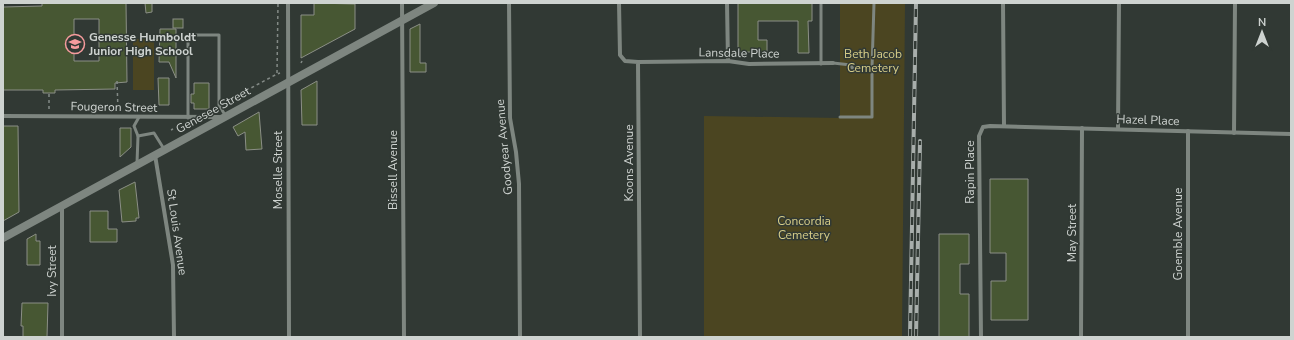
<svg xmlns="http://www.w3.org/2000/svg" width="1294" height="340" font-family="'Nunito Sans',sans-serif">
  <rect width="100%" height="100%" fill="#313934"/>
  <!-- green -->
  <g fill="#4b4521">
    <polygon points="840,3 905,3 902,337 704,337 704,116 840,118"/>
    <rect x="133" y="39" width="21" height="51"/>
  </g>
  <!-- building -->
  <g fill="#475733" stroke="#8b8f86" fill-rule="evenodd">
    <path d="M42 3H126L127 82 115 83V89L55 90V93H43V90H3V7L42 6ZM74 19H99V61H74Z"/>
    <polygon points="145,3 152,3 152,12 146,13"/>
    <polygon points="314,3 355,4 355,29 301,58 301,15 314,15"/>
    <polygon points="738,3 812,3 812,21 808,21 809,53 798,53 798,21 758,21 758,40 767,40 767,52 738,52"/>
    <rect x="173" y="19" width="10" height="9"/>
    <polygon points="420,24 420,63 426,63 426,72 410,72 410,29"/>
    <polygon points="160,29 176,29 176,78 169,62 159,62"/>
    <polygon points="158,78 169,78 169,105 159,105"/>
    <polygon points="317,81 317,125 302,125 301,90"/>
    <polygon points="194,83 209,83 209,109 194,109 194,103 191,103 191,94 194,94"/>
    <polygon points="259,112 262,149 246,150 245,132 238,136 233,127"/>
    <polygon points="3,126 18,126 19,212 3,221"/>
    <polygon points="120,128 131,128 131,147 120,157"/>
    <polygon points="990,179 1028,179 1028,320 991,320 991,281 1006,281 1006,253 990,253"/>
    <polygon points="135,182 139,218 136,218 136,221 122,222 119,190"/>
    <polygon points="90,211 108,211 108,229 117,229 117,242 90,242"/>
    <polygon points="36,234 36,241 40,241 40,265 27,265 27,239"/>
    <polygon points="939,234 969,234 969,264 960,264 960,294 969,294 969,337 939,337"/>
    <polygon points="22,303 48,303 47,337 23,337 23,326 21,326"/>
  </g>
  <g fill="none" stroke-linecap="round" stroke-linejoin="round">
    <!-- path -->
    <g stroke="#838a86" stroke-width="1.5" stroke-dasharray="3 3" stroke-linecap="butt">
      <polyline points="301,63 302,61"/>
      <polyline points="277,73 278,3"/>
      <polyline points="117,81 118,110"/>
      <polyline points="49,94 49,110"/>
      <polyline points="225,102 277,74 280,73"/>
      <polyline points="171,130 173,129"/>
    </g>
    <!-- service -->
    <g stroke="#7e8680" stroke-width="3">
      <polyline points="833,63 851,65 852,68 872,68 874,3"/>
      <polyline points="821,64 821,3"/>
      <polyline points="840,117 872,117 872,68"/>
      <polyline points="188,118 188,35 219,35 219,105 225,115"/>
      <polyline points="138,136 154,133 164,149"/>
      <polyline points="137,163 138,136 134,126 139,117"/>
    </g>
    <!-- minor -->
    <g stroke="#7e8680" stroke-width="4">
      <polyline points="288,3 289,337"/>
      <polyline points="402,3 404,337"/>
      <polyline points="509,3 510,118 516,152 519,184 520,337"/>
      <polyline points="619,3 620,55 625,61 638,62 640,337"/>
      <polyline points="727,3 728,61"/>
      <polyline points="1003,3 1004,126"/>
      <polyline points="638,62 728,61 749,64 833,63"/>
      <polyline points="3,116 220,117"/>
      <polyline points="1118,129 1119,3"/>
      <polyline points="1188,131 1188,337"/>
      <polyline points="1234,133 1235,3"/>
      <polyline points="155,155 173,265 174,337"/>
      <polyline points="62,206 62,337"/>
      <polyline points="981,337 979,136 983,127 990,126 1291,134"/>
      <polyline points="1081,337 1082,128"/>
    </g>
    <!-- secondary -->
    <polyline stroke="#7e8680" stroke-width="8" points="3,238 434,3"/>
    <defs>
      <g id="rail">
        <polyline points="910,337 916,3"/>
        <polyline points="916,337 920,141"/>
      </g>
    </defs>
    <!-- rail casing -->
    <use href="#rail" stroke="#a8aeab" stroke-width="4"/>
    <!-- rail -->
    <use href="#rail" stroke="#313934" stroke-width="2.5" stroke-dasharray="8" stroke-linecap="butt"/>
  </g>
  <!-- icons -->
  <defs>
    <symbol id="school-ring" viewBox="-11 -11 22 22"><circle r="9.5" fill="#313934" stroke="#f59b9d" stroke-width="1.5"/><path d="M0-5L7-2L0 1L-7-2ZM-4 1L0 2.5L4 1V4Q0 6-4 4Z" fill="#f59b9d"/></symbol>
  </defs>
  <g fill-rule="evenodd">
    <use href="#school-ring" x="64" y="33" width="22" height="22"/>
  </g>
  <g text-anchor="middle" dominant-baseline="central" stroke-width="3" stroke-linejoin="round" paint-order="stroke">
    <!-- poi labels -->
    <g font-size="12" font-weight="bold" fill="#ced3d0" stroke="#313934" text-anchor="start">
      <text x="89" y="37">Genesse Humboldt<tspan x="89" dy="14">Junior High School</tspan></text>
    </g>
    <!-- street labels -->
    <g font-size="12" fill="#ced3d0" stroke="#313934">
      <text transform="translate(739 53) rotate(1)">Lansdale Place</text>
      <text transform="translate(114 107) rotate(1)">Fougeron Street</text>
      <text transform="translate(213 110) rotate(-29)">Genesee Street</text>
      <text transform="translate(1148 120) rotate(2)">Hazel Place</text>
      <text transform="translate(504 147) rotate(-95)">Goodyear Avenue</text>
      <text transform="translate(629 163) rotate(-90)">Koons Avenue</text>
      <text transform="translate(278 170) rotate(-90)">Moselle Street</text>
      <text transform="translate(393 170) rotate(-90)">Bissell Avenue</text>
      <text transform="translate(970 172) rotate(-90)">Rapin Place</text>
      <text transform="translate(177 232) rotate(82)">St Louis Avenue</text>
      <text transform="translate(1072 233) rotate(-90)">May Street</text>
      <text transform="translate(1178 234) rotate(-90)">Goemble Avenue</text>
      <text transform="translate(52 271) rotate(-90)">Ivy Street</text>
    </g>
    <!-- park labels -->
    <g font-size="12" fill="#d7cd87" stroke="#313934">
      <text x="873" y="54">Beth Jacob<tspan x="873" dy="14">Cemetery</tspan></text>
      <text x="804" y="221">Concordia<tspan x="804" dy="14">Cemetery</tspan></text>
    </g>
  </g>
  <!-- border -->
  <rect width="1294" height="340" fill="none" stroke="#ced3d0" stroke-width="8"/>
  <!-- north arrow -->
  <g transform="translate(1262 32)" stroke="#313934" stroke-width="3" paint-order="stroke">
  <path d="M0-3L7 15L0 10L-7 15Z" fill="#ced3d0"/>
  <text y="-6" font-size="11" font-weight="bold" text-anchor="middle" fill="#ced3d0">N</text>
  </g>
</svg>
